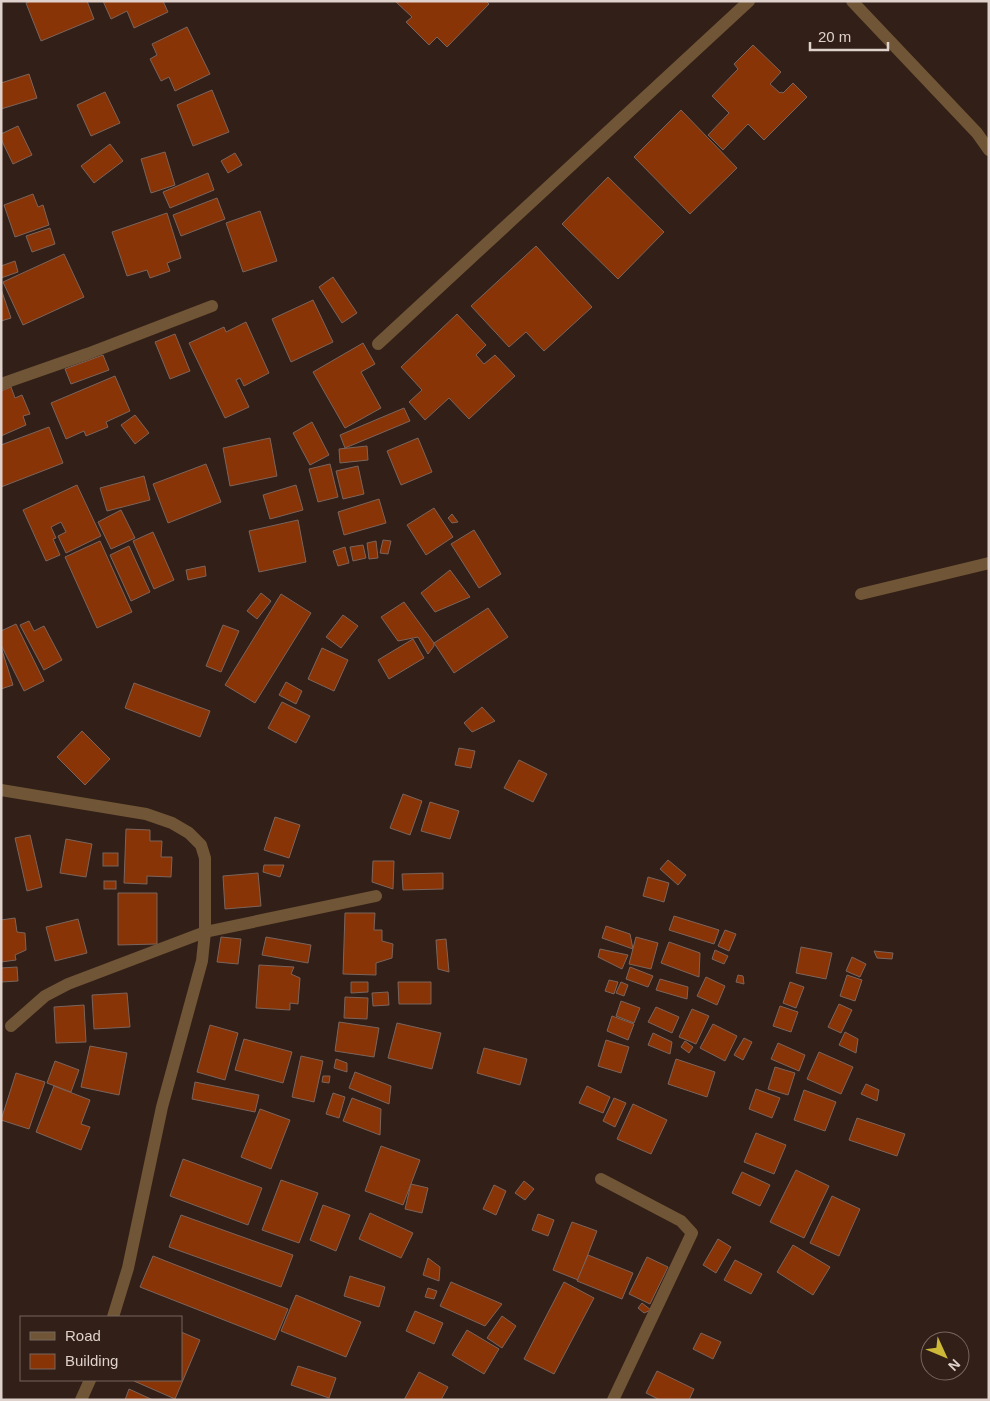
<svg xmlns="http://www.w3.org/2000/svg" width="990" height="1401" font-family="Helvetica,sans-serif">
  <rect width="100%" height="100%" fill="#321f17"/>
  <!-- building -->
  <g fill="#893407" stroke="#7b645b">
    <polygon points="31,1 87,1 94,19 41,41 26,3"/>
    <polygon points="103,1 163,1 168,12 134,28 127,11 111,19"/>
    <polygon points="395,1 486,1 489,4 447,47 437,37 429,45 406,22 412,17"/>
    <polygon points="187,27 210,74 175,91 169,77 161,81 150,59 157,55 152,44"/>
    <polygon points="753,45 781,72 770,84 780,93 781,92 783,93 793,83 807,97 764,140 748,124 723,150 708,135 729,113 712,96 738,69 734,64"/>
    <polygon points="29,74 37,98 1,109 1,83"/>
    <polygon points="212,90 229,132 193,146 177,105"/>
    <polygon points="105,92 120,123 91,136 77,105"/>
    <polygon points="681,110 737,168 690,214 634,157"/>
    <polygon points="18,126 32,155 13,164 1,139 1,134"/>
    <polygon points="110,144 123,161 94,183 81,166"/>
    <polygon points="165,152 175,185 151,193 141,159"/>
    <polygon points="235,153 242,165 228,173 221,161"/>
    <polygon points="208,173 214,190 170,208 163,192"/>
    <polygon points="608,177 664,232 618,279 562,224"/>
    <polygon points="33,194 38,207 43,205 49,225 15,237 4,205"/>
    <polygon points="217,198 225,219 181,236 173,215"/>
    <polygon points="260,211 277,261 243,272 226,223"/>
    <polygon points="167,213 181,258 167,263 170,271 150,278 147,270 127,276 112,232"/>
    <polygon points="50,228 55,244 32,252 26,236"/>
    <polygon points="536,246 592,307 544,351 526,332 509,347 471,306"/>
    <polygon points="64,254 84,297 23,325 3,282"/>
    <polygon points="15,261 18,272 1,278 1,266"/>
    <polygon points="333,277 357,313 342,323 319,287"/>
    <polygon points="1,289 11,318 1,321"/>
    <polygon points="313,300 333,342 291,362 272,319"/>
    <polygon points="457,314 486,345 476,355 484,364 495,355 515,376 469,419 449,398 425,420 409,402 422,390 401,367"/>
    <polygon points="246,322 269,373 244,386 240,378 236,380 249,407 225,418 189,343 224,327 226,332"/>
    <polygon points="175,334 190,371 170,379 155,342"/>
    <polygon points="363,343 375,364 361,372 381,408 345,428 313,372"/>
    <polygon points="103,355 109,370 71,384 65,369"/>
    <polygon points="115,376 130,411 106,422 108,427 86,436 84,431 66,439 51,403"/>
    <polygon points="11,387 15,398 22,395 30,414 23,416 26,425 1,436 1,391"/>
    <polygon points="404,408 410,421 345,448 340,435"/>
    <polygon points="135,415 149,433 135,444 121,425"/>
    <polygon points="312,422 329,455 310,465 293,433"/>
    <polygon points="49,427 63,463 1,487 1,445"/>
    <polygon points="270,438 277,476 230,486 223,448"/>
    <polygon points="418,438 432,472 401,485 387,451"/>
    <polygon points="367,446 368,460 340,463 339,449"/>
    <polygon points="206,464 221,502 168,523 153,484"/>
    <polygon points="330,464 338,497 318,502 309,469"/>
    <polygon points="358,466 364,494 343,499 336,471"/>
    <polygon points="144,476 150,500 107,511 100,488"/>
    <polygon points="77,485 101,536 66,553 58,536 66,532 61,522 51,527 56,538 53,539 60,555 46,561 23,510"/>
    <polygon points="296,485 303,510 270,519 263,495"/>
    <polygon points="379,499 386,523 344,535 338,512"/>
    <polygon points="434,508 453,537 426,555 407,525"/>
    <polygon points="121,510 135,538 111,549 98,522"/>
    <polygon points="452,514 458,522 452,523 448,518"/>
    <polygon points="298,520 306,562 259,572 249,531"/>
    <polygon points="474,530 501,574 479,588 451,544"/>
    <polygon points="153,532 174,580 154,589 133,541"/>
    <polygon points="383,540 391,541 388,554 380,553"/>
    <polygon points="100,541 132,612 97,628 65,557"/>
    <polygon points="376,541 378,558 369,559 367,543"/>
    <polygon points="363,545 366,558 353,561 350,547"/>
    <polygon points="129,546 150,592 131,601 110,555"/>
    <polygon points="345,547 349,563 338,566 333,551"/>
    <polygon points="205,566 206,576 188,580 186,570"/>
    <polygon points="450,570 470,597 435,612 421,593"/>
    <polygon points="261,593 271,601 257,619 247,611"/>
    <polygon points="281,594 311,613 255,703 225,685"/>
    <polygon points="404,602 434,643 434,646 428,654 418,637 398,641 381,617"/>
    <polygon points="488,608 508,637 454,673 434,643"/>
    <polygon points="343,615 358,626 341,648 326,637"/>
    <polygon points="29,621 34,631 44,626 62,660 44,670 20,625"/>
    <polygon points="16,624 44,681 24,691 1,645 1,631"/>
    <polygon points="223,625 239,631 221,672 206,666"/>
    <polygon points="413,639 424,658 389,679 378,660"/>
    <polygon points="1,647 13,685 1,689"/>
    <polygon points="322,648 348,660 334,691 308,679"/>
    <polygon points="286,682 302,691 296,704 279,695"/>
    <polygon points="134,683 210,711 200,737 125,708"/>
    <polygon points="282,702 310,716 296,743 268,728"/>
    <polygon points="482,707 495,721 472,732 464,723"/>
    <polygon points="82,731 110,759 85,785 57,757"/>
    <polygon points="459,748 475,751 471,768 455,765"/>
    <polygon points="519,760 547,774 533,802 504,788"/>
    <polygon points="403,794 422,801 410,835 390,828"/>
    <polygon points="430,802 459,811 450,839 421,831"/>
    <polygon points="275,817 300,825 289,858 264,850"/>
    <polygon points="126,829 150,830 150,841 162,841 161,857 172,857 171,877 147,876 147,884 124,883"/>
    <polygon points="30,835 42,887 27,891 15,838"/>
    <polygon points="66,839 92,844 86,877 60,873"/>
    <rect x="103" y="853" width="15" height="13"/>
    <polygon points="668,860 686,875 678,885 660,869"/>
    <polygon points="373,861 394,861 393,889 372,882"/>
    <polygon points="264,865 284,865 280,877 263,872"/>
    <polygon points="258,873 261,906 225,909 223,876"/>
    <polygon points="443,873 443,889 403,890 402,874"/>
    <polygon points="648,877 669,883 664,902 643,896"/>
    <rect x="104" y="881" width="12" height="8"/>
    <polygon points="118,893 157,893 157,944 118,945"/>
    <polygon points="345,913 375,913 374,930 382,930 382,941 393,944 392,958 376,963 376,975 343,974"/>
    <polygon points="674,916 719,930 714,944 669,930"/>
    <polygon points="15,918 17,932 25,933 26,950 15,955 16,960 1,962 1,920"/>
    <polygon points="78,919 87,953 55,961 46,927"/>
    <polygon points="606,926 630,934 633,949 602,938"/>
    <polygon points="725,930 736,934 729,951 718,946"/>
    <polygon points="221,937 241,939 238,964 217,962"/>
    <polygon points="266,937 311,945 308,963 262,955"/>
    <polygon points="636,937 658,943 651,969 629,964"/>
    <polygon points="446,939 449,972 438,969 436,940"/>
    <polygon points="669,942 700,953 699,977 661,963"/>
    <polygon points="801,947 832,953 826,979 796,973"/>
    <polygon points="600,949 628,955 622,969 598,957"/>
    <polygon points="715,950 728,956 724,964 712,959"/>
    <polygon points="874,951 893,953 892,959 877,958"/>
    <polygon points="852,957 866,964 860,977 846,971"/>
    <polygon points="259,965 294,967 291,974 300,978 298,1004 290,1003 290,1010 256,1008"/>
    <polygon points="17,967 18,981 1,982 1,968"/>
    <polygon points="630,967 653,976 648,987 626,979"/>
    <polygon points="738,975 743,976 744,984 736,982"/>
    <polygon points="847,975 862,980 855,1001 840,996"/>
    <polygon points="706,977 725,986 717,1005 697,996"/>
    <polygon points="660,979 688,987 687,999 656,990"/>
    <polygon points="609,980 618,982 614,994 605,991"/>
    <polygon points="351,982 368,982 368,992 351,993"/>
    <polygon points="398,982 431,982 431,1004 399,1004"/>
    <polygon points="621,982 628,985 624,996 616,993"/>
    <polygon points="790,982 804,987 796,1008 783,1003"/>
    <polygon points="388,992 389,1005 373,1006 372,993"/>
    <polygon points="127,993 130,1027 94,1029 92,995"/>
    <polygon points="345,997 368,998 367,1019 344,1018"/>
    <polygon points="621,1001 640,1008 634,1023 616,1016"/>
    <polygon points="839,1004 852,1010 841,1033 828,1027"/>
    <polygon points="84,1005 86,1042 56,1043 54,1007"/>
    <polygon points="780,1006 798,1012 791,1032 773,1026"/>
    <polygon points="656,1007 679,1017 672,1033 648,1022"/>
    <polygon points="692,1009 709,1016 696,1044 679,1037"/>
    <polygon points="612,1016 634,1024 628,1040 607,1031"/>
    <polygon points="339,1022 379,1028 374,1057 335,1051"/>
    <polygon points="397,1023 441,1033 432,1069 388,1058"/>
    <polygon points="713,1024 737,1036 725,1061 700,1048"/>
    <polygon points="210,1025 238,1033 225,1080 197,1072"/>
    <polygon points="845,1032 858,1039 856,1053 839,1045"/>
    <polygon points="653,1033 672,1042 670,1054 648,1045"/>
    <polygon points="744,1038 752,1042 743,1060 734,1055"/>
    <polygon points="244,1039 292,1052 283,1083 235,1070"/>
    <polygon points="606,1040 629,1047 621,1073 598,1066"/>
    <polygon points="685,1041 693,1047 689,1053 681,1047"/>
    <polygon points="778,1043 805,1055 799,1071 771,1059"/>
    <polygon points="90,1046 127,1053 119,1095 81,1087"/>
    <polygon points="484,1048 527,1059 520,1085 477,1073"/>
    <polygon points="819,1052 853,1067 841,1094 807,1079"/>
    <polygon points="301,1056 323,1061 314,1102 292,1097"/>
    <polygon points="336,1059 347,1063 347,1072 334,1068"/>
    <polygon points="676,1059 715,1072 707,1097 668,1084"/>
    <polygon points="55,1061 79,1070 71,1092 47,1083"/>
    <polygon points="775,1067 795,1073 788,1095 768,1089"/>
    <polygon points="355,1072 391,1086 389,1104 349,1088"/>
    <polygon points="16,1073 45,1082 29,1129 1,1120"/>
    <polygon points="323,1076 330,1076 329,1083 322,1082"/>
    <polygon points="195,1082 259,1095 255,1112 192,1099"/>
    <polygon points="866,1084 879,1090 877,1101 861,1094"/>
    <polygon points="54,1086 90,1100 81,1124 90,1127 81,1150 36,1132"/>
    <polygon points="587,1086 610,1097 603,1113 579,1103"/>
    <polygon points="756,1089 780,1098 772,1118 749,1109"/>
    <polygon points="804,1090 836,1102 825,1131 794,1120"/>
    <polygon points="333,1093 345,1097 339,1118 326,1114"/>
    <polygon points="352,1098 381,1109 380,1135 343,1121"/>
    <polygon points="614,1098 626,1103 615,1127 603,1121"/>
    <polygon points="633,1104 667,1120 651,1154 617,1139"/>
    <polygon points="260,1109 290,1120 271,1169 241,1157"/>
    <polygon points="857,1118 905,1134 897,1156 849,1140"/>
    <polygon points="756,1133 786,1145 774,1174 744,1162"/>
    <polygon points="381,1146 420,1160 403,1205 365,1191"/>
    <polygon points="183,1159 262,1188 248,1225 170,1196"/>
    <polygon points="796,1170 829,1186 804,1238 770,1222"/>
    <polygon points="742,1172 770,1185 760,1206 732,1193"/>
    <polygon points="281,1180 318,1193 299,1243 262,1230"/>
    <polygon points="524,1181 534,1189 525,1200 515,1193"/>
    <polygon points="411,1184 428,1188 422,1213 405,1209"/>
    <polygon points="494,1185 506,1191 496,1215 483,1209"/>
    <polygon points="832,1196 860,1209 839,1256 810,1243"/>
    <polygon points="323,1205 350,1215 336,1251 310,1240"/>
    <polygon points="370,1213 413,1233 401,1258 359,1239"/>
    <polygon points="538,1214 554,1220 548,1236 532,1230"/>
    <polygon points="181,1215 293,1255 281,1287 169,1247"/>
    <polygon points="572,1222 597,1231 578,1280 553,1270"/>
    <polygon points="718,1239 731,1247 716,1273 703,1265"/>
    <polygon points="793,1245 830,1267 813,1295 777,1272"/>
    <polygon points="588,1255 633,1273 622,1299 577,1281"/>
    <polygon points="153,1256 288,1309 275,1340 140,1287"/>
    <polygon points="647,1257 668,1267 650,1304 629,1294"/>
    <polygon points="428,1258 440,1267 439,1281 423,1275"/>
    <polygon points="735,1260 762,1274 751,1294 724,1280"/>
    <polygon points="350,1276 385,1287 379,1307 344,1296"/>
    <polygon points="451,1282 502,1304 485,1326 440,1306"/>
    <polygon points="564,1282 594,1298 554,1374 524,1359"/>
    <polygon points="428,1288 437,1291 434,1299 425,1297"/>
    <polygon points="296,1295 361,1322 346,1357 281,1331"/>
    <polygon points="642,1303 651,1310 644,1313 638,1308"/>
    <polygon points="415,1311 443,1323 434,1344 406,1331"/>
    <polygon points="502,1316 516,1326 502,1348 487,1338"/>
    <polygon points="467,1330 499,1349 484,1374 452,1355"/>
    <polygon points="181,1332 200,1340 175,1399 134,1381 135,1380 181,1380"/>
    <polygon points="701,1333 721,1342 713,1359 693,1349"/>
    <polygon points="298,1366 336,1378 329,1398 291,1385"/>
    <polygon points="657,1371 694,1389 689,1400 660,1400 646,1393"/>
    <polygon points="419,1372 448,1387 441,1400 404,1400"/>
    <polygon points="129,1389 153,1400 125,1400"/>
  </g>
  <g fill="none" stroke-linecap="round" stroke-linejoin="round">
    <!-- minor -->
    <g stroke="#705637" stroke-width="12">
      <polyline points="852,1 977,133 989,150"/>
      <polyline points="378,344 749,1"/>
      <polyline points="1,384 87,354 212,306"/>
      <polyline points="861,594 989,563"/>
      <polyline points="1,790 146,814 172,823 189,833 201,845 205,858 205,932 202,961 162,1107 128,1268 113,1317"/>
      <polyline points="11,1026 45,996 68,984 205,932 376,896"/>
      <polyline points="601,1179 681,1221 692,1233 613,1400"/>
      <polyline points="81,1400 90,1380"/>
    </g>
  </g>
  <!-- border -->
  <rect width="990" height="1401" fill="none" stroke="#dfd1cc" stroke-width="5"/>
  <!-- legend -->
  <rect x="20" y="1316" width="162" height="65" fill="#321f17" stroke="#77665f"/>
  <rect x="30" y="1332" width="25" height="8" fill="#705637" stroke="#77665f"/>
  <text x="65" y="1341" font-size="15" fill="#dfd1cc">Road</text>
  <rect x="30" y="1354" width="25" height="15" fill="#893407" stroke="#77665f"/>
  <text x="65" y="1366" font-size="15" fill="#dfd1cc">Building</text>
  <!-- north arrow -->
  <g transform="translate(945 1356) rotate(134)"><circle r="24" fill="#321f17" stroke="#77665f"/>
  <path d="M0-4L9 19L0 12L-9 19Z" fill="#ceb838"/>
  <text y="-8" font-size="14" font-weight="bold" text-anchor="middle" fill="#dfd1cc">N</text>
  </g>
  <!-- scale -->
  <path d="M810 42v8h78v-8" fill="none" stroke="#dfd1cc" stroke-width="2.5"/>
  <text x="818" y="42" font-size="15" fill="#dfd1cc" stroke="#321f17" stroke-width="4" paint-order="stroke">20 m</text>
</svg>
